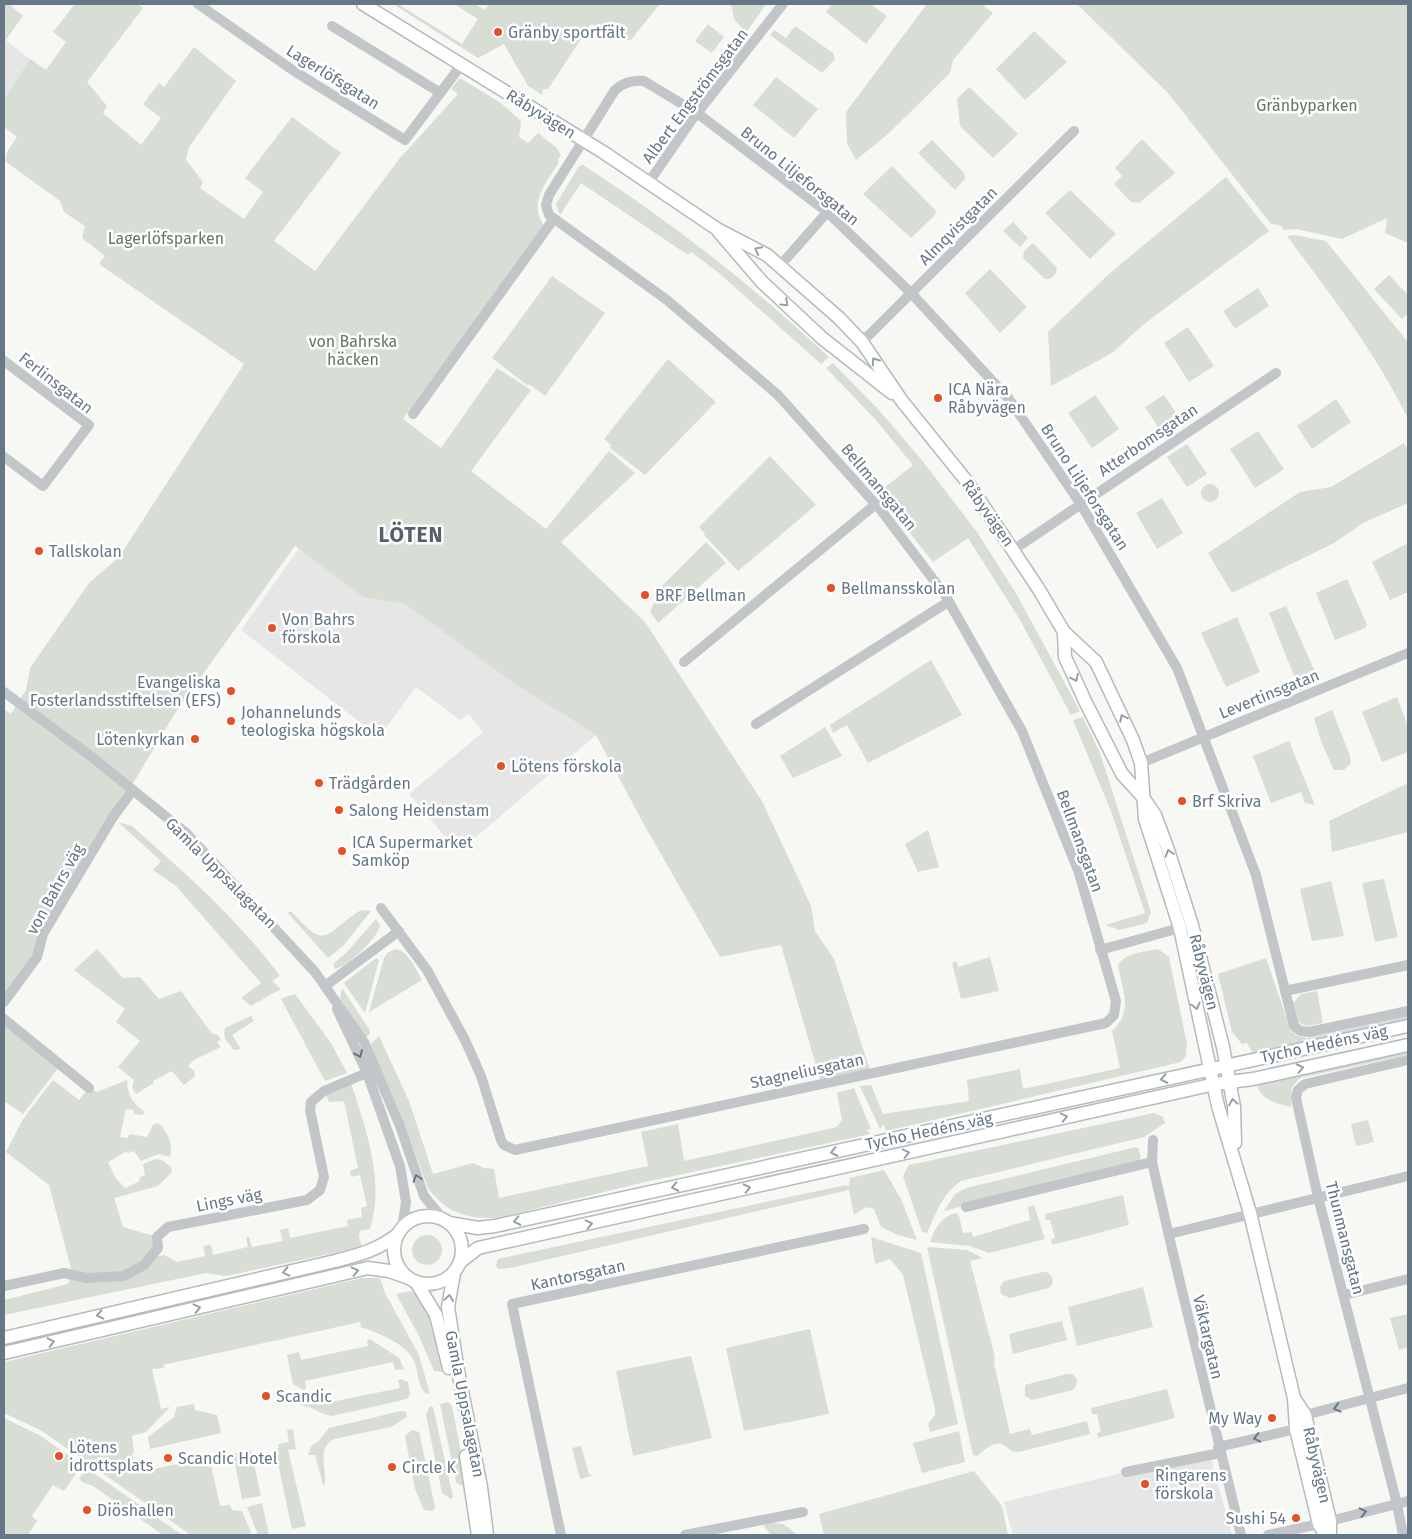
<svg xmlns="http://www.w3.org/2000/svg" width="1412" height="1539" font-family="'Fira Sans',sans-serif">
  <rect width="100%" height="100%" fill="#f7f7f4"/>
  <!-- built -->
  <g fill="#e5e6e5">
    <polygon points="4,39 30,59 4,99"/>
    <polygon points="391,431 515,684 596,735 458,852 409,794 483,732 469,714 460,720 416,687 379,737 241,630 298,550"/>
    <polygon points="1210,1455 1232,1535 1013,1535 1004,1502 1126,1472"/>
  </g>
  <!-- green -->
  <g fill="#d8ded5">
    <polygon points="4,4 9,4 23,16 5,41"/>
    <path d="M75 4H137L143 8 87 82 107 106 103 113 141 145 161 118 143 104 159 83 164 87 194 47 236 81 189 147 186 160 203 182 200 188 244 219 263 192 245 178 292 117 341 153 274 241 315 271 400 158 458 94 451 89 460 78 501 103 521 121 519 137 528 143 538 133 557 148 561 155 557 161 559 162C546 184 528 201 544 226L403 419 441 448 497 368 531 390 471 471 546 529 609 451 635 473 561 542 645 622 762 801 811 906 815 931 834 959 871 1073 821 1083 781 945 720 957 647 830 596 735 515 684 405 604 363 597 295 546 175 713 43 934 38 949 4 997V709L11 714 26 690 30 668 89 583 119 557 244 364 99 264 105 256 82 238 85 226 64 212 60 201 5 161 8 150 17 137 4 127V99L30 59 46 70 66 42 53 32Z"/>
    <polygon points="393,4 398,4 462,44 478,19 454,4 475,4 485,10 489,4 660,4 630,41 591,24 548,89 543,89 542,95 528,86 504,44 478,58"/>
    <polygon points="731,4 766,4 746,33 734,19"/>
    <polygon points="832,4 870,4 887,16 866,44 826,12"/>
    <polygon points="927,4 981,4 993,13 953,60 950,73 889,133 856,160 847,143 846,112"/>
    <polygon points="1077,4 1408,4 1408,211 1405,212 1408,212 1408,243 1385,233 1387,218 1342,239 1296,229 1284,230 1280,225 1271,224 1168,93"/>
    <polygon points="708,24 724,37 712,53 695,41"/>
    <polygon points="795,26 833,53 835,59 822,73 770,35 774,30 786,38"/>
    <polygon points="1034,31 1067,62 1025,100 996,69"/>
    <polygon points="776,77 818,109 794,138 753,105"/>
    <polygon points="969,87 1018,134 993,158 960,126 957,99"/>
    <polygon points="1142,139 1175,173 1139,203 1131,202 1114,184 1122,176 1115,168"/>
    <polygon points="932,140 964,173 965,179 955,190 918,153"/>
    <path d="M583 165C674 224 749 283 829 357L821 364 719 273 691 252 688 255 581 183 560 215 556 204 579 166Z"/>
    <polygon points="892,166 936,211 935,215 911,238 863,194"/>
    <polygon points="1226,177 1269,231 1144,324 1112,353 1051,386 1048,332 1109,274"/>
    <polygon points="1070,190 1116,234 1090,259 1045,213"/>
    <polygon points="1013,222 1028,238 1020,247 1003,231"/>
    <path d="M1294 235 1326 241 1407 341 1408 419C1377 354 1330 294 1287 236Z"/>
    <polygon points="1033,243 1057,268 1056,273 1050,279 1045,279 1023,258 1024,251"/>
    <polygon points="990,269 1027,307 1000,333 965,293"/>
    <polygon points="1389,275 1408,295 1408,313 1402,319 1374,289"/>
    <polygon points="552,276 605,313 545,396 529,384 528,386 492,358"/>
    <polygon points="1258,288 1269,306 1235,329 1223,311"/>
    <polygon points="1188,327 1214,366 1189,382 1164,343"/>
    <polygon points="668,359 716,402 645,475 610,448 611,445 604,439"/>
    <polygon points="833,363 877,408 921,459 977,532 1017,595 1080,711 1071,715 1020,620 968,538 933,562 878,493 913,465 874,418 826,368"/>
    <polygon points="1095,395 1119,429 1092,448 1068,413"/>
    <polygon points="1164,395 1180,419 1161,432 1145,407"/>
    <polygon points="1336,399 1351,422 1312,449 1297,426"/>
    <polygon points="1258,431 1284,469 1255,488 1230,449"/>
    <polygon points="1404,443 1408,450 1408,503 1363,523 1334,543 1232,593 1208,553 1300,492 1331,487"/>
    <polygon points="1187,444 1207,474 1187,487 1167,457"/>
    <polygon points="770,456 816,505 738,571 704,535 705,534 699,527"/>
    <circle cx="1210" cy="493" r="9"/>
    <polygon points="1162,498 1183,533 1157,549 1136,513"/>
    <polygon points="706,542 726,563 658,623 650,611 663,585"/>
    <polygon points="1408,543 1408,592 1390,600 1372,562"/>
    <polygon points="1347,579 1367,625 1365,628 1335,640 1316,593"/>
    <polygon points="1286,606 1319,681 1300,691 1269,613"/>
    <polygon points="1237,617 1260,672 1226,687 1201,633"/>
    <polygon points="931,660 962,715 868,763 847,725 833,733 830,725"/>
    <polygon points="1397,697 1408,727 1408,752 1382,762 1362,712"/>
    <polygon points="1332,710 1350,756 1351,763 1344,770 1334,770 1321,741 1314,718"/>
    <polygon points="1083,717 1100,753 1151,912 1147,923 1119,930 1105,925 1145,913 1111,811 1073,720"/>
    <polygon points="825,727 842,756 793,778 780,756"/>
    <polygon points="1289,741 1315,805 1305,803 1301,792 1271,803 1253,756"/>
    <polygon points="1408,783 1408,832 1332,852 1329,821"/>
    <path d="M118 822 132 826C184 872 238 919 280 976L272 981 281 989 251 1006 241 998 261 983 176 886 153 870 161 861Z"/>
    <polygon points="928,830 939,867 918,872 905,844"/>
    <polygon points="1384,879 1398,937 1375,942 1362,883"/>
    <polygon points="1331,881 1344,936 1312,941 1300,889"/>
    <path d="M361 910 371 911 343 946 328 958 288 913 291 911C328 953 324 933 361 910Z"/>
    <path d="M376 919 380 925C379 937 347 967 335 969L333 964 346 953Z"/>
    <polygon points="97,949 123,978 140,977 159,999 181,991 212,1034 218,1035 221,1040 217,1042 221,1047 194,1060 188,1066 194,1071 195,1076 184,1085 172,1071 153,1081 154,1083 136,1094 132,1088 134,1080 118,1067 140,1041 116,1022 125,1009 74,970"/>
    <path d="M395 949C408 950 416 970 422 980L369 1012 384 958 387 953Z"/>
    <path d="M1158 949 1169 957 1187 1044 1186 1056 1181 1062 886 1131 884 1124 880 1129 860 1086 871 1085 883 1114 969 1101 967 1080 1020 1069 1023 1089 1120 1068 1112 1031C1134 1011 1122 990 1118 965 1126 952 1144 952 1158 949Z"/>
    <polygon points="990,957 999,991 961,999 952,963 957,961 958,967"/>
    <polygon points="376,958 379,960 365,1013 344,983"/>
    <polygon points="1266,958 1291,1031 1297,1036 1308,1038 1408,1016 1408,1021 1252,1052 1247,1043 1242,1044 1232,1032 1218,974"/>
    <polygon points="342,988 369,1029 370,1034 366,1037 364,1036 340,998"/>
    <polygon points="1317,991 1323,1023 1306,1026 1298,1022 1293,1003 1301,994"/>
    <polygon points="295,994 331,1043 347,1073 325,1081 281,999"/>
    <polygon points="251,1016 254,1021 232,1035 241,1049 234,1050 225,1039 224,1032 225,1028"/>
    <polygon points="4,1024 58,1068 23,1114 4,1101"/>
    <path d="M379 1036 409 1101 433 1174 473 1163 484 1168 494 1169 499 1198 648 1166 641 1132 678 1124 684 1161 837 1127 842 1120 837 1093 854 1088 871 1129 866 1130 871 1134 645 1182 498 1218C468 1219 447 1214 428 1188L399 1110 369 1046Z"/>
    <path d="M1408 1050V1055L1300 1078 1292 1087 1291 1107C1277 1103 1259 1100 1257 1083Z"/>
    <path d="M53 1080 79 1100 89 1088 97 1092 127 1080C127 1095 133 1104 145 1112L142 1115 134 1114V1110L126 1109 120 1137 128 1138 129 1134 147 1137 153 1125 158 1123C167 1130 174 1146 170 1157L159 1154 141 1161 134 1151 128 1153 127 1151 108 1162 115 1177 125 1188 140 1181 139 1178 145 1175 143 1164 156 1159 162 1160 171 1167 172 1172 158 1186 114 1198 123 1227 157 1237 159 1243 133 1272 73 1276 49 1185 6 1152 23 1119Z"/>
    <path d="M351 1083C366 1129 385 1181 370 1229L360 1231 359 1237 362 1247 226 1276 206 1273 4 1315V1300L68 1284 70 1278 100 1282 154 1257 164 1255 177 1262 205 1256 203 1246 211 1245 213 1255 248 1247 246 1237H249L252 1247 283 1241 280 1230 288 1228 290 1238 348 1226 347 1220 362 1217 361 1208 367 1206 360 1175 351 1177 350 1171 358 1168 344 1101 329 1102 326 1094Z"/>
    <path d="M1154 1113 1163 1117 1165 1123 1144 1137 961 1181C942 1194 936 1213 927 1233L922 1232 903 1176 909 1165Z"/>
    <polygon points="1368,1120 1374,1142 1356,1146 1351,1124"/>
    <polygon points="1136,1147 1139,1149 1141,1161 944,1211 955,1194 966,1188"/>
    <polygon points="884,1170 901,1199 917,1240 898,1235 881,1227 874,1209 866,1207 854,1215 849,1190 510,1268 498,1269 496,1266 498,1259 846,1185 849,1187 850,1178"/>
    <polygon points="1123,1195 1129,1225 1052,1245 1051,1239 1055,1238 1050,1220 1046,1220 1045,1214"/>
    <path d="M1034 1205 1045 1239 989 1253 970 1246 930 1242C935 1229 941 1216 956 1213L959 1216 963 1233 972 1232 973 1237 1030 1220 1028 1207Z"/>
    <circle cx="427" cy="1250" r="15"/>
    <polygon points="871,1237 921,1253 958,1424 930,1432 928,1424 935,1415 935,1409 903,1275 890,1259 875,1264"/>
    <path d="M927 1247 967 1250 983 1258 970 1261 995 1357 994 1363 1010 1434 1030 1429 1032 1435 1087 1421 1090 1434 1019 1452C1011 1452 1011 1450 1005 1446 995 1438 984 1451 977 1456L973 1455Z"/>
    <polygon points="1043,1272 1047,1272 1052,1277 1053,1283 1049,1288 1010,1298 1001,1294 1000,1287 1004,1281"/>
    <path d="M362 1278H380L385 1293 419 1355 430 1394 425 1393C418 1385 418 1373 415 1363 408 1344 378 1333 361 1327L360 1322 163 1365 164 1368 152 1369 161 1409 170 1407 146 1432 132 1436 134 1453H132L136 1473 222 1454 223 1462 211 1465 220 1506 230 1505 232 1510 242 1511 252 1535H191L42 1431 4 1413V1362Z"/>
    <polygon points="1143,1287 1153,1327 1077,1346 1068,1307"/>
    <polygon points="411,1291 424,1303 429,1313 444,1372 434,1371 419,1336 396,1294"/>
    <polygon points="1408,1314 1408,1347 1399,1350 1390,1318"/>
    <polygon points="1062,1321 1067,1340 1013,1354 1009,1334"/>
    <polygon points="810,1329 829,1414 744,1431 726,1348"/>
    <polygon points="370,1339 399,1358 404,1369 395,1370 393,1362 305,1381 306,1389 303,1390 293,1384 287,1355 299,1352 301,1360 368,1346 367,1340"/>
    <polygon points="691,1356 712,1438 633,1456 616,1371"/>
    <polygon points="1067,1374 1073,1374 1077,1380 1076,1386 1073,1390 1032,1400 1025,1396 1025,1385"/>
    <path d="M401 1379 408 1382 410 1394 408 1398 399 1401 332 1416C319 1414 314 1407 300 1405L297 1403 313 1399 321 1404 400 1388 398 1380Z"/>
    <polygon points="1167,1389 1175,1418 1098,1438 1097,1433 1101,1432 1097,1414 1092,1414 1091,1408"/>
    <polygon points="448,1402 452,1406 467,1483 466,1485 460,1485 456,1482 440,1404"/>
    <polygon points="194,1404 195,1410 217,1415 221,1433 150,1449 148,1437 174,1417 177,1407"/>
    <polygon points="430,1406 433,1407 453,1497 451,1499 442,1493 426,1415"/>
    <path d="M401 1411 406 1412 407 1417 391 1427 334 1439C316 1449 327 1467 325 1484L323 1485 315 1455H308L311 1446 318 1442 329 1428Z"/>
    <polygon points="4,1418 41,1436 80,1464 79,1469 64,1491 53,1485 32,1516 37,1521 28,1535 4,1535"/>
    <polygon points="293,1429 296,1449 288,1450 306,1526 292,1529 275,1449 279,1448 278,1444 289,1442 287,1430"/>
    <polygon points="412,1430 419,1432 435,1507 433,1511 424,1510 415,1489 405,1436"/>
    <polygon points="959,1431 965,1462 922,1473 913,1443"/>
    <polygon points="581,1446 589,1474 591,1474 591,1476 580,1479 572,1448"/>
    <polygon points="251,1450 261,1496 242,1499 233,1454"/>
    <polygon points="88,1471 92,1472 182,1535 163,1535 93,1486 82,1482 79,1478 84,1472"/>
    <polygon points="974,1471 1002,1506 1008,1535 824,1535 819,1514"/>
    <polygon points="262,1503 269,1535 258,1535 247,1507"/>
    <polygon points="772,1523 783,1524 798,1535 771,1535 763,1525"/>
  </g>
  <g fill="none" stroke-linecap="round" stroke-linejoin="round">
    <defs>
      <g id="major">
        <polyline points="363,4 603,152 717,229 767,255 839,318 862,342 902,401 968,483 1038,588 1064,632 1096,662 1133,740 1141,763 1145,819 1180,928 1218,1106 1250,1213 1294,1398 1296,1429 1319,1524 1325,1535"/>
        <polyline points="719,232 762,282 822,338 892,393"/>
        <polyline points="1064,632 1065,657 1085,701 1122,774 1142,796 1155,815 1167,847 1192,925 1223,1047 1234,1107 1235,1143"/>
        <circle cx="428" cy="1250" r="34"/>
        <polyline points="449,1223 478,1228 495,1226 1408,1026"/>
        <polyline points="460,1262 478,1248 1215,1084 1253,1079 1408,1045"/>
        <polyline points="454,1273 448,1307 458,1371 481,1487 487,1535"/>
        <polyline points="416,1282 436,1315 449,1368"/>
        <path d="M4 1338 335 1261C358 1255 378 1250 397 1235"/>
        <polyline points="4,1353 368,1268 389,1271 406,1277"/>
        <polyline points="1296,1401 1305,1415 1330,1521 1330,1535"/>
        <polyline points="466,1456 478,1535"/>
      </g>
    </defs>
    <!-- major casing -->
    <use href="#major" stroke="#b5babd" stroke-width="15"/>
    <!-- minor -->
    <g stroke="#c2c6c9" stroke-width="10">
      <polyline points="198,4 294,71 405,140 462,64"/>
      <polyline points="332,26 439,92"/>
      <polyline points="649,182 691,121 783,4"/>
      <polyline points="785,260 823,217"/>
      <polyline points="862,342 1074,131"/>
      <polyline points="4,361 89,425 43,486 4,457"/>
      <polyline points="413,414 553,220"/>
      <polyline points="1013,550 1276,373"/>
      <polyline points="684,662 876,504"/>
      <polyline points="4,692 92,757 186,833 315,972 364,1042 400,1126 424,1196 443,1219"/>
      <polyline points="756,724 948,602"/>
      <polyline points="1141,763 1408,653"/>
      <path d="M381 908 427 970 465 1040 481 1076 501 1140 504 1145 515 1150 1106 1023 1114 1015 1116 1001 1079 873 1022 731 945 595 880 509 778 395 667 300 549 215 546 205 549 195 615 90C624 82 633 80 644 81L697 113 826 211 911 293 1009 399 1080 503 1177 668 1256 875 1294 1026 1300 1031 1309 1032 1408 1011"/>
      <polyline points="1100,950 1187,926"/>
      <polyline points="325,986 399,931"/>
      <polyline points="1285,991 1408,965"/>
      <polyline points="4,1002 37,957 43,934 113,817 133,790"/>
      <polyline points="337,1009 367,1073 400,1166 406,1202 402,1228"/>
      <polyline points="4,1019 89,1088"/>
      <polyline points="1153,1140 1152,1162 1172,1249 1241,1535"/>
      <polyline points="966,1207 1152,1162"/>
      <polyline points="1169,1234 1408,1176"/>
      <polyline points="4,1286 64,1273 87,1278 124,1276 144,1265 158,1248 157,1237 168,1227 307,1200 320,1190 324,1177 310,1110 311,1102 324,1091 376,1069"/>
      <polyline points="1344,1295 1408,1279"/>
      <polyline points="1305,1415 1408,1388"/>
      <polyline points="1218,1447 1296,1429"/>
      <polyline points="1126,1472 1220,1453"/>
      <polyline points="1330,1521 1397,1504 1318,1197 1296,1098 1298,1090 1305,1084 1408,1060"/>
      <polyline points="561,1535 512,1304 864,1229"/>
      <polyline points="685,1535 803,1512"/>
      <polyline points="1268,1535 1319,1524"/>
      <polyline points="1403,1535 1397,1504 1408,1501"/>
    </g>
    <!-- major -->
    <use href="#major" stroke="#fff" stroke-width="12"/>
  </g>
  <!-- one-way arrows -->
  <defs><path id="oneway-chevron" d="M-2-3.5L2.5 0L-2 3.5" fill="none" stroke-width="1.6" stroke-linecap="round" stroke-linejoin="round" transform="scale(1.25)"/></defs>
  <g stroke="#94a0aa">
    <use href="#oneway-chevron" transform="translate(758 250) rotate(-153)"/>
    <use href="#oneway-chevron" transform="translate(785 303) rotate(43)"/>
    <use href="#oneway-chevron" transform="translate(875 361) rotate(-125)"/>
    <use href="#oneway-chevron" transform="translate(1075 678) rotate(65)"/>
    <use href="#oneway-chevron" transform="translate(1123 718) rotate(-116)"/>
    <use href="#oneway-chevron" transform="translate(1169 853) rotate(-108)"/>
    <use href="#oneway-chevron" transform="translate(1196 1006) rotate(77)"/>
    <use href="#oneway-chevron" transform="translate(1300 1068) rotate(-12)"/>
    <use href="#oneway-chevron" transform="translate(1164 1079) rotate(168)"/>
    <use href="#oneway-chevron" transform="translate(1233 1102) rotate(-100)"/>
    <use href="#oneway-chevron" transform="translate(1064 1117) rotate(-13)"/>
    <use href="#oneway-chevron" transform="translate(834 1152) rotate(168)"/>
    <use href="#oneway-chevron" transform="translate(906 1153) rotate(-13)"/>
    <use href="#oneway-chevron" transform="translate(675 1187) rotate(168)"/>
    <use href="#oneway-chevron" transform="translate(747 1188) rotate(-13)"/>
    <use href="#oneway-chevron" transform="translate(517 1221) rotate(168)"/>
    <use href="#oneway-chevron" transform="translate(589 1224) rotate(-13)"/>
    <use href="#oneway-chevron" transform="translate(355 1271) rotate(-13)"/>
    <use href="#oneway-chevron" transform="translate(286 1272) rotate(167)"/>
    <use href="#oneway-chevron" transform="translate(449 1298) rotate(-82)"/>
    <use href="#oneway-chevron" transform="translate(197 1308) rotate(-13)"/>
    <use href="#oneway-chevron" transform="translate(100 1315) rotate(167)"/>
    <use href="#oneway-chevron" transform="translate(51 1342) rotate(-13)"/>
  </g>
  <g stroke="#667785">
    <use href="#oneway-chevron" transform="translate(359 1054) rotate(66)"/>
    <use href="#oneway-chevron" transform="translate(417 1178) rotate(-108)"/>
    <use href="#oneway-chevron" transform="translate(1337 1408) rotate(165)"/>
    <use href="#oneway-chevron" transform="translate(1257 1438) rotate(167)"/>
    <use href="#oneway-chevron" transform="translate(1363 1512) rotate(-13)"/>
  </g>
  <!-- markers -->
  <g fill="#e45127" stroke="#fff" stroke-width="2">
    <circle cx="498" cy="32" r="5"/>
    <circle cx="938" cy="398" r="5"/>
    <circle cx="39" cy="551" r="5"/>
    <circle cx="831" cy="588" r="5"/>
    <circle cx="645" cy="595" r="5"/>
    <circle cx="272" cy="628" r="5"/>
    <circle cx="231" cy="691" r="5"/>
    <circle cx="231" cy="721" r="5"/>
    <circle cx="195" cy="739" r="5"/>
    <circle cx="501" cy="766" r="5"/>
    <circle cx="319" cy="783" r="5"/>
    <circle cx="1182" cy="801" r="5"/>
    <circle cx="339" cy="810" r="5"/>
    <circle cx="342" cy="851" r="5"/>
    <circle cx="266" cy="1396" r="5"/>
    <circle cx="1272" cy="1418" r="5"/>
    <circle cx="59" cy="1456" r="5"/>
    <circle cx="168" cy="1458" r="5"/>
    <circle cx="392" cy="1467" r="5"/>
    <circle cx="1145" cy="1484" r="5"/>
    <circle cx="87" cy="1510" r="5"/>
    <circle cx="1296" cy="1518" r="5"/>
  </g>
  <g text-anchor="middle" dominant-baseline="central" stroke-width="5" stroke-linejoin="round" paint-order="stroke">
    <!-- poi labels -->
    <g font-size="16" fill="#667785" stroke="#fff" text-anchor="start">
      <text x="508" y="32">Gränby sportfält</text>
      <text x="948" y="389">ICA Nära<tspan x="948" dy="18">Råbyvägen</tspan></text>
      <text x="49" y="551">Tallskolan</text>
      <text x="841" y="588">Bellmansskolan</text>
      <text x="655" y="595">BRF Bellman</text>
      <text x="282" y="619">Von Bahrs<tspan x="282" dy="18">förskola</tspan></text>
      <text x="221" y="682" text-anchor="end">Evangeliska<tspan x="221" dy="18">Fosterlandsstiftelsen (EFS)</tspan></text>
      <text x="241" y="712">Johannelunds<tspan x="241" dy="18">teologiska högskola</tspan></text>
      <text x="185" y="739" text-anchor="end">Lötenkyrkan</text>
      <text x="511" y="766">Lötens förskola</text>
      <text x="329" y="783">Trädgården</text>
      <text x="1192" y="801">Brf Skriva</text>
      <text x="349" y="810">Salong Heidenstam</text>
      <text x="352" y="842">ICA Supermarket<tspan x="352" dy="18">Samköp</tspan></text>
      <text x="276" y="1396">Scandic</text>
      <text x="1262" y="1418" text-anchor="end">My Way</text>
      <text x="69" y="1447">Lötens<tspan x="69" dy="18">idrottsplats</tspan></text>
      <text x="178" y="1458">Scandic Hotel</text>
      <text x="402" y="1467">Circle K</text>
      <text x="1155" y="1475">Ringarens<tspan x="1155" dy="18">förskola</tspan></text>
      <text x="97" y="1510">Diöshallen</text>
      <text x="1286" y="1518" text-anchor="end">Sushi 54</text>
    </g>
    <!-- street labels -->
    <g font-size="16" fill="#667785" stroke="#fff">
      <text transform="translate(333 77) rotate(32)">Lagerlöfsgatan</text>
      <text transform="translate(695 96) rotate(-53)">Albert Engströmsgatan</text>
      <text transform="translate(541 114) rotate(32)">Råbyvägen</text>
      <text transform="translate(800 176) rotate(39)">Bruno Liljeforsgatan</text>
      <text transform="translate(958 226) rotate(-45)">Almqvistgatan</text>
      <text transform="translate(56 383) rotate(38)">Ferlinsgatan</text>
      <text transform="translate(1148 440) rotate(-34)">Atterbomsgatan</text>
      <text transform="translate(879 487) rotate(50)">Bellmansgatan</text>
      <text transform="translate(1085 487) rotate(57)">Bruno Liljeforsgatan</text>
      <text transform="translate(988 513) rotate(55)">Råbyvägen</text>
      <text transform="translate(1269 694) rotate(-22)">Levertinsgatan</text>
      <text transform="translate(1080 841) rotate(70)">Bellmansgatan</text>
      <text transform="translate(221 873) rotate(45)">Gamla Uppsalagatan</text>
      <text transform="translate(55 889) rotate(-61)">von Bahrs väg</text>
      <text transform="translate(1204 972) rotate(76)">Råbyvägen</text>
      <text transform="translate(1324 1044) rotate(-12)">Tycho Hedéns väg</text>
      <text transform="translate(807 1071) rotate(-12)">Stagneliusgatan</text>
      <text transform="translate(929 1131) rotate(-12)">Tycho Hedéns väg</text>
      <text transform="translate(229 1200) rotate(-11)">Lings väg</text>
      <text transform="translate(1345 1238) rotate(76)">Thunmansgatan</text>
      <text transform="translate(578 1275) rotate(-12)">Kantorsgatan</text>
      <text transform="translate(1208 1337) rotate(77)">Väktargatan</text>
      <text transform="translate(465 1404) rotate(79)">Gamla Uppsalagatan</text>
      <text transform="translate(1317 1465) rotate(77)">Råbyvägen</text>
    </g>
    <!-- park labels -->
    <g font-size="16" fill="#667761" stroke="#fff">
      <text x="1307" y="105">Gränbyparken</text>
      <text x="166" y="238">Lagerlöfsparken</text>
      <text x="353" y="341">von Bahrska<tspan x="353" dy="18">häcken</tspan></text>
    </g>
    <!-- district labels -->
    <g font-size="21" font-weight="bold" letter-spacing="1" fill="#54606a" stroke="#fff">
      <text x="411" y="535">LÖTEN</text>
    </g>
  </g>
  <!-- border -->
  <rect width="1412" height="1539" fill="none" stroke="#667785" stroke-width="10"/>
</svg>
